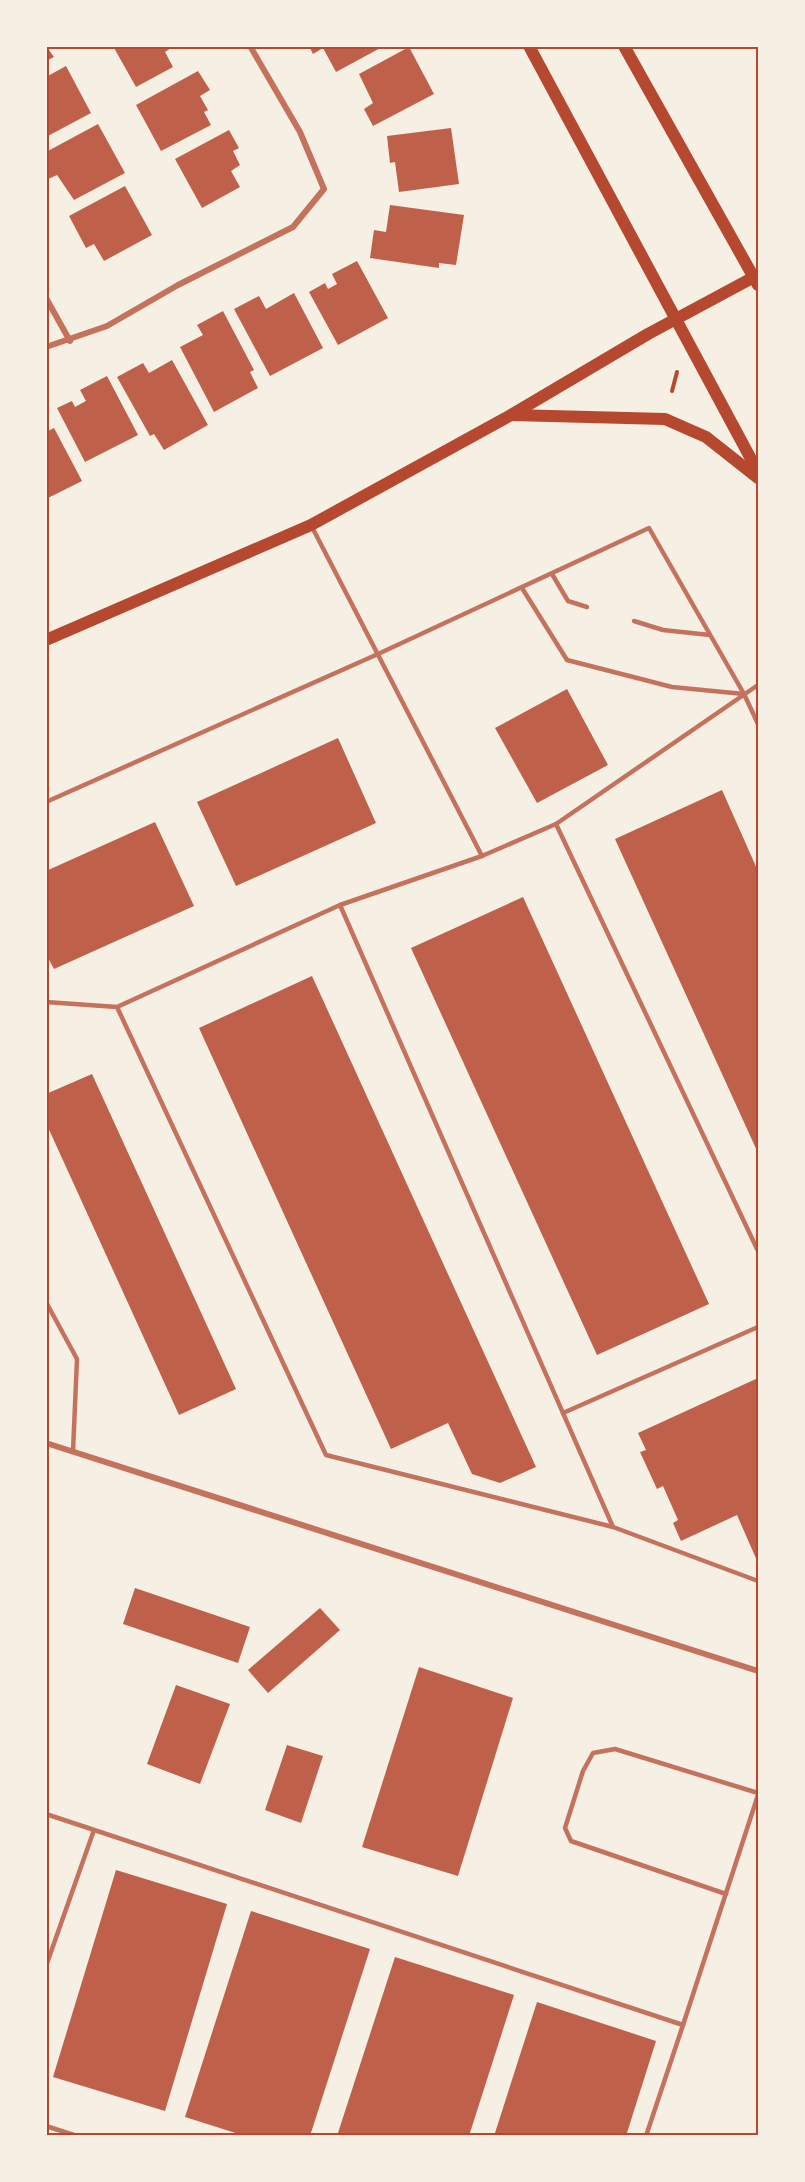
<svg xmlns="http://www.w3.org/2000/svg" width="805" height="2182" font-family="Jost,sans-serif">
  <rect width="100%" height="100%" fill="#f6efe4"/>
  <!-- building -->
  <g fill="#bf614a">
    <polygon points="46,46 54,57 46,61"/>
    <polygon points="113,46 174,46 165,52 173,67 136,87"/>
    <polygon points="309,46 384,46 336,72 323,48 313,54"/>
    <polygon points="409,47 434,94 373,126 364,109 373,103 359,74"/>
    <polygon points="66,66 91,113 46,137 46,77"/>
    <polygon points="198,71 210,90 200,96 208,110 204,112 211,125 161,151 136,105"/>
    <polygon points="98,124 125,173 74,200 57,175 46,180 46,152"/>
    <polygon points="451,128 459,184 399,192 395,162 390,163 387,136"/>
    <polygon points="229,130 239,148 233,151 240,165 231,171 240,187 202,208 175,159"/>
    <polygon points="125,186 152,235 104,261 94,244 86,248 69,216"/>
    <polygon points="390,205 464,215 456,265 439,263 439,268 370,258 374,230 386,232"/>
    <polygon points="357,261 388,318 338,345 309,292 325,283 328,289 337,284 332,274"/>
    <polygon points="294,293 323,348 270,376 234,309 259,296 266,309"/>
    <polygon points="223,311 254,370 250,372 258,388 214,412 180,347 203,335 197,325"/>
    <polygon points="172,360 208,425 164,450 154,434 150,436 117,377 143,363 149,373"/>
    <polygon points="107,376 138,435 85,462 57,408 72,401 75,407 86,401 80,390"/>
    <polygon points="54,428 82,481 46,499 46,432"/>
    <polygon points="567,689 608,765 537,803 495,728"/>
    <polygon points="338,738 376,823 236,886 197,802"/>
    <polygon points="722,790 758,871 758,1153 615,839"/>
    <polygon points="155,822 194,906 54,969 46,954 46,871"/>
    <polygon points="523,897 709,1304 597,1355 411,948"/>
    <polygon points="312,976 536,1467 500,1483 472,1474 448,1423 391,1449 199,1028"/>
    <polygon points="92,1074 236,1389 179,1415 46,1123 46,1094"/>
    <polygon points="758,1378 758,1563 737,1515 681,1541 673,1523 678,1520 663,1486 657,1489 640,1452 646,1450 638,1433"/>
    <polygon points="135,1588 250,1627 238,1663 123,1624"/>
    <polygon points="320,1608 340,1630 268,1693 248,1670"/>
    <polygon points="419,1667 513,1698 458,1876 362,1847"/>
    <polygon points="176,1685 230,1704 200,1784 147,1764"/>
    <polygon points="287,1745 323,1756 301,1823 265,1810"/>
    <polygon points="116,1870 227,1904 165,2111 53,2077"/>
    <polygon points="251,1911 370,1949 310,2136 245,2136 185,2117"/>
    <polygon points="395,1957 514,1995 469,2136 337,2136"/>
    <polygon points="537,2002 656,2041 626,2136 494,2136"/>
  </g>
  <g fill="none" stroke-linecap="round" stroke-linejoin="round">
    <!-- path -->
    <polyline stroke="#b5482f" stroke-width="4" points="672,391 677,372"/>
    <!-- service -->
    <g stroke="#c5725c" stroke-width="4.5">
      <polyline points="312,527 482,856"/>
      <polyline points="552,574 568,601 587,607"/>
      <polyline points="522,588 567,660 672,687 744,694"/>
      <polyline points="634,621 663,630 710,635"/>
      <polyline points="46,802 378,654 649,528 744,694 758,724"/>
      <polyline points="556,824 758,685"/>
      <polyline points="340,905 117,1007 326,1455 613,1527"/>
      <polyline points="46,1002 117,1007"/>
      <polyline points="758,1251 556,824 482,856 340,905 613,1527 758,1581"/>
      <polyline points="46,1302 77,1359 73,1451"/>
      <polyline points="563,1413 758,1327"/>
      <polyline points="46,1814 683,2025 646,2136"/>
      <polyline points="726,1894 571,1841 565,1828 583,1771 593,1753 615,1749 758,1793"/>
      <polyline points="46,1966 94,1830"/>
      <polyline points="683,2025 758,1795"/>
      <polyline points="46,2126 77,2136"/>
    </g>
    <!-- minor -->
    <g stroke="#c5725c" stroke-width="6">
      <polyline points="46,298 70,341"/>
      <polyline points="46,347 107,326 178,285 293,227 324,189 300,132 250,46"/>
      <polyline points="46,1443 758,1671"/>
    </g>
    <!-- secondary -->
    <g stroke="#b5482f" stroke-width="12">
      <polyline points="529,46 758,472"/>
      <polyline points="624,46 758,285"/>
      <polyline points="512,415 665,419 706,437 758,478"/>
      <polyline points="46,640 311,525 511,415 648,334 754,277"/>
    </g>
  </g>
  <!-- border -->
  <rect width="805" height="2182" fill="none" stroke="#f6efe4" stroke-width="96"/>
  <rect x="48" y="48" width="709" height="2086" fill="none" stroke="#b5482f" stroke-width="2"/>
</svg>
